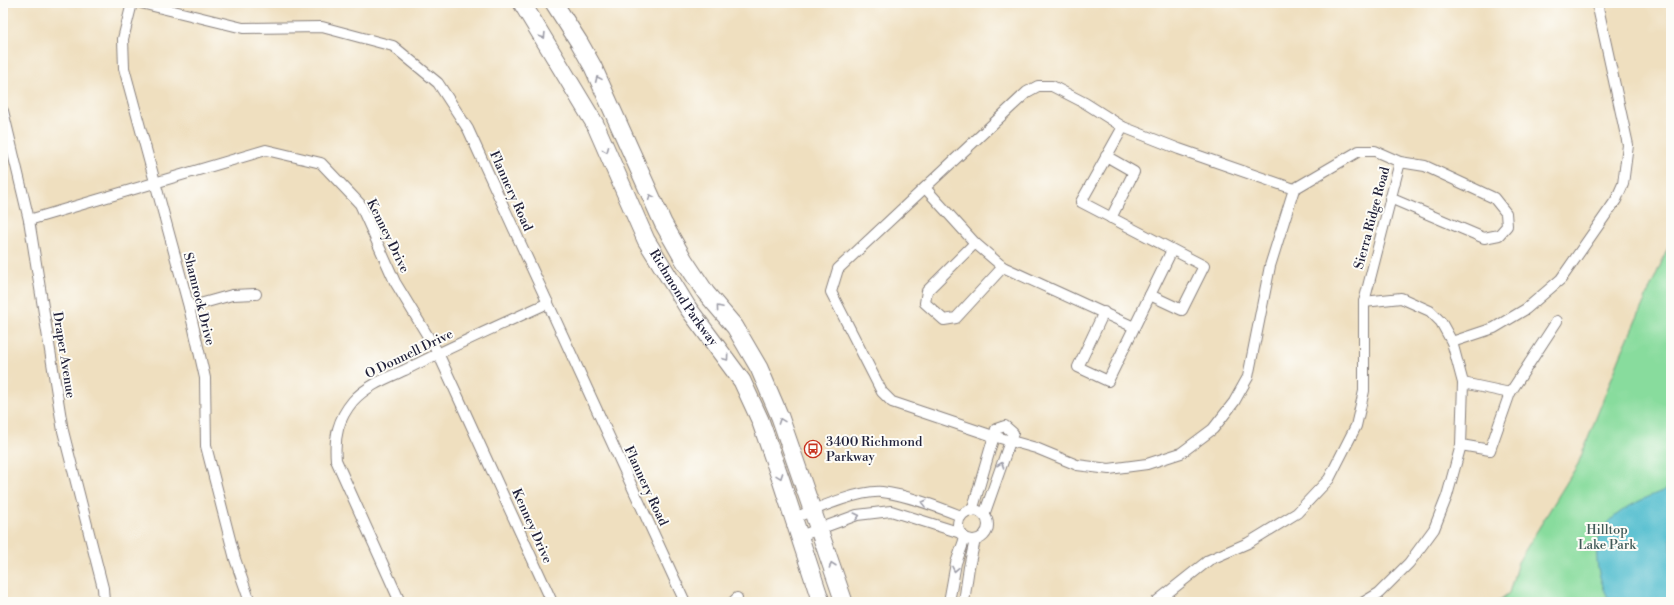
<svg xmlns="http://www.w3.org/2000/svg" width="1674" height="605" font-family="'Libre Bodoni',serif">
  <rect width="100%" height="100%" fill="#fdfcf7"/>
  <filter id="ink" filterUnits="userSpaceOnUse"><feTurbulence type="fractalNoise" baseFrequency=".025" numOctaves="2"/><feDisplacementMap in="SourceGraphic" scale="8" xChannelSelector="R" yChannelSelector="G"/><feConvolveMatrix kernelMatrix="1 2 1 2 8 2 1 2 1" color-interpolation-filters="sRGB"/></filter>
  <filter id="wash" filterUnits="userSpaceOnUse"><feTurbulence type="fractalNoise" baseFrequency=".012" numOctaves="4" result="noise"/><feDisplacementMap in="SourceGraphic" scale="16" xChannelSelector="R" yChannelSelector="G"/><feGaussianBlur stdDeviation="0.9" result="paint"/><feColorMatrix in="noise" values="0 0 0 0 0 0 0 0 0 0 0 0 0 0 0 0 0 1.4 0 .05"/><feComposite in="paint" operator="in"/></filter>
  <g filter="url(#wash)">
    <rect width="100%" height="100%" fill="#efdfbf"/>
    <!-- green -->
    <polygon fill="#88dc9d" stroke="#557f6c" points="1671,241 1671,602 1497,602 1509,593 1518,562 1578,464 1621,354"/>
    <!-- water -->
    <path fill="#53becf" stroke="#3a7085" d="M1671 486V602H1611C1605 594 1603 586 1600 577 1585 522 1624 507 1667 489Z"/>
  </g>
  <g filter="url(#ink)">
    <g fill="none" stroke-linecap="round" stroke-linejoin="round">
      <defs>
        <g id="street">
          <polyline points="132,3 123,39 124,68 189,307 205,378 206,446 235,559 250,602"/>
          <polyline points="141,3 243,28 322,27 393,46 438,83 468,129 685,602"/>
          <polygon points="1038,86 1052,86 1085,103 1123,127 1179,149 1294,189 1270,266 1248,377 1234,402 1213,429 1181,453 1147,464 1109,469 1077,465 1036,448 993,436 892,402 882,392 831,292 838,269 1027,92"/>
          <polyline points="3,111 29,220 63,431 103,588 104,602"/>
          <polyline points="1123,127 1081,202 1204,266 1182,310 1150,295"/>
          <polyline points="1106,156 1134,172 1111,218"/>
          <polyline points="926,189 975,243 1003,267 1134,327"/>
          <polyline points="1294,189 1359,151 1375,151 1400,162 1425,166 1494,198 1506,213 1507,226 1499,235 1484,238 1390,198"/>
          <polyline points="29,220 266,150 321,163 360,204 395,282 438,353 552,602"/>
          <polyline points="975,243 927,291 925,303 944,320 956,318 1003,267"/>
          <polyline points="1364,302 1401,298 1430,311 1441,322 1452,342 1463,383 1461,445 1447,496 1434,529 1409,563 1379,593 1364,602"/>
          <polyline points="189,307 232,295 256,294"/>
          <polyline points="1104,312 1078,367 1108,381 1172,250"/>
          <polyline points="1452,342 1494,328 1526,309 1561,279 1616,200 1623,184 1628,145 1597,3"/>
          <polyline points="1463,383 1510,393"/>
          <polyline points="1461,445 1490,450 1510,393 1557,321"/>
          <circle cx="973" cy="525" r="15"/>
          <polyline points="972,511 996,429 1005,426 1013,433 984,515"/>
          <path d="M794 518C816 509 859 490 882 492 907 495 938 507 961 516"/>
          <polyline points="800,536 857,515 891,511 961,533"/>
          <path d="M400 602 336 460C334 437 338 419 353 401 366 386 387 378 405 370 452 346 500 325 548 303"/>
          <polyline points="733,602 737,598"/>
          <polyline points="949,602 956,563 965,538"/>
          <polyline points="964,602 969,567 975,540"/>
          <polyline points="1156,602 1209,560 1248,543 1297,513 1329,479 1356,426 1364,391 1364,302 1400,162"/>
        </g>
        <g id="highway">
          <path id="s1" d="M522 3 595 124 646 240 688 308 742 381 760 420 781 480 821 602"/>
          <polyline points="554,3 579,42 593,67 663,223 684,260 706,293 735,327 759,368 780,417 844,602"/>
        </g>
      </defs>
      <!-- street casing -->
      <use href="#street" stroke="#88807d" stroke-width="12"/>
      <!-- highway casing -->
      <use href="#highway" stroke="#88807d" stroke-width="19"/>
      <!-- street -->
      <use href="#street" stroke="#fff" stroke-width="10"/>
      <!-- highway -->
      <use href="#highway" stroke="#fff" stroke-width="17"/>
    </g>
    <!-- one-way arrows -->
    <defs><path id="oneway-chevron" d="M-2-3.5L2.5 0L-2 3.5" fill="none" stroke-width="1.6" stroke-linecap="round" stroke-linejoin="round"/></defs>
    <g stroke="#9c9ca7">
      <use href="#oneway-chevron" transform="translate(543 36) rotate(58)"/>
      <use href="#oneway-chevron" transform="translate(598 79) rotate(-114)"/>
      <use href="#oneway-chevron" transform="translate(606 150) rotate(68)"/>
      <use href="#oneway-chevron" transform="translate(651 197) rotate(-114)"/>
      <use href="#oneway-chevron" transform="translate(719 308) rotate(-130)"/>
      <use href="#oneway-chevron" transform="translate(726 358) rotate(54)"/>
      <use href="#oneway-chevron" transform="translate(781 421) rotate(-110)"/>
      <use href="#oneway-chevron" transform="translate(1001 465) rotate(-71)"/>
      <use href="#oneway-chevron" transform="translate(780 476) rotate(70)"/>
      <use href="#oneway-chevron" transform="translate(924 503) rotate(-166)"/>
      <use href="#oneway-chevron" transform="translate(857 516) rotate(-14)"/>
      <use href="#oneway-chevron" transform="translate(832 565) rotate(-109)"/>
      <use href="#oneway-chevron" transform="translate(955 569) rotate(101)"/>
    </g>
  </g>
  <!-- icons -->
  <defs>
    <symbol id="bus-ring" viewBox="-11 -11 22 22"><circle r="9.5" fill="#fdfcf7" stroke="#c8321e" stroke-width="1.5"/><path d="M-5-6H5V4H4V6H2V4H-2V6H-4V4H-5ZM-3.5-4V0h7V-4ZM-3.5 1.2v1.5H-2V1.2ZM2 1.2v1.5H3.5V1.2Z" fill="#c8321e"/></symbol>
  </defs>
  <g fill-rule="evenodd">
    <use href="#bus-ring" x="803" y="439" width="20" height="20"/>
  </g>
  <g text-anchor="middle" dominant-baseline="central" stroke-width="4" stroke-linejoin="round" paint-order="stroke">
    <!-- street labels -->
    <g font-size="13" fill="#22223b" stroke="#fdfcf7">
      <text transform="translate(511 191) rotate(66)">Flannery Road</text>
      <text transform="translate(1372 218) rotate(-75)">Sierra Ridge Road</text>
      <text transform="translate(388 236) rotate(64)">Kenney Drive</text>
      <text stroke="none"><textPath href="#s1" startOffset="337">Richmond Parkway</textPath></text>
      <text transform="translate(199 299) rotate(76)">Shamrock Drive</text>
      <text transform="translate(409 354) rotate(-26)">O Donnell Drive</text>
      <text transform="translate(64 355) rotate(81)">Draper Avenue</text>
      <text transform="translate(646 486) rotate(65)">Flannery Road</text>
      <text transform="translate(532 526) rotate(66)">Kenney Drive</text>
    </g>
    <!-- poi labels -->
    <g font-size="13" fill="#22223b" stroke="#fdfcf7" text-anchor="start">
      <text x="826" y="442">3400 Richmond<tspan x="826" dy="15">Parkway</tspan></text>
    </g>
    <!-- park labels -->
    <g font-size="13" fill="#415a58" stroke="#fdfcf7">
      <text x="1607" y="530">Hilltop<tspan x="1607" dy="15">Lake Park</tspan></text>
    </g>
  </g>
  <!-- margin -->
  <rect width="1674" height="605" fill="none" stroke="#fdfcf7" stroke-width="16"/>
</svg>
